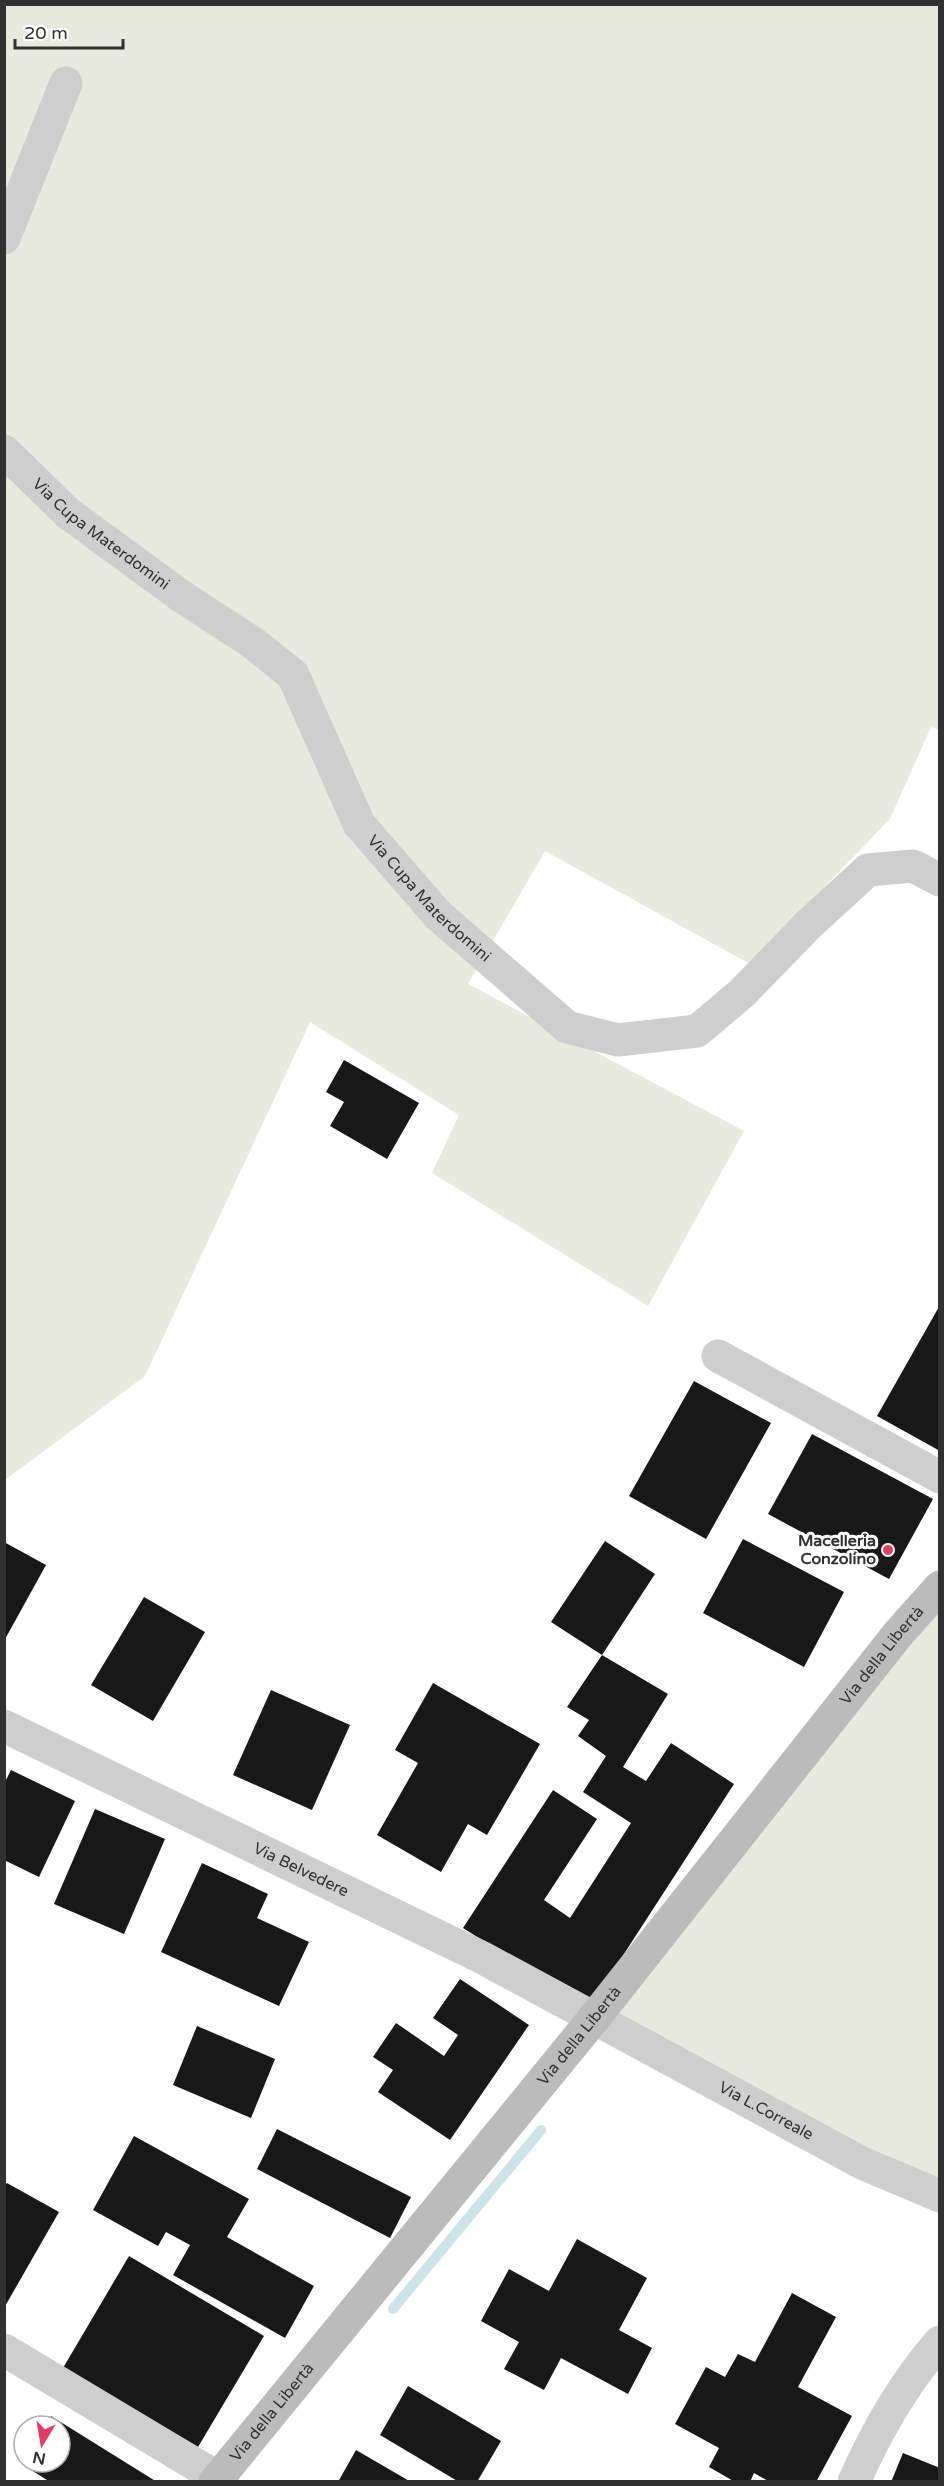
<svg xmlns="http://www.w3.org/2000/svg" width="944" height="2486" font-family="'Varela Round',sans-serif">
  <rect width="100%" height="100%" fill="#fff"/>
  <!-- green -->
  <g fill="#e7eadd">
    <polygon points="5,5 939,5 939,730 931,727 890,819 750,964 545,851 468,984 744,1131 648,1306 432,1173 459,1115 310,1022 145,1376 5,1480"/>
    <polygon points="939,1607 939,2196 595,2017"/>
  </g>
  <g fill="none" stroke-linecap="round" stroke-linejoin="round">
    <!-- stream -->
    <polyline stroke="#cae4ea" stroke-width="10" points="393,2309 541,2130"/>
  </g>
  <!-- building -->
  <g fill="#181818">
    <polygon points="344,1060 419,1103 387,1159 330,1126 344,1102 326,1092"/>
    <polygon points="940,1305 940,1451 877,1416"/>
    <polygon points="694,1381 771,1423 706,1539 629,1496"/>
    <polygon points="812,1434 933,1499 889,1579 768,1514"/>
    <polygon points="743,1539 844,1592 804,1667 703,1613"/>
    <polygon points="605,1541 655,1574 602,1655 551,1622"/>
    <polygon points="4,1542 46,1565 4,1641"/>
    <polygon points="144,1597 205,1632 153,1721 91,1685"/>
    <polygon points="602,1655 668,1694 623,1767 646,1781 671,1743 734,1784 589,2008 463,1928 553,1790 597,1819 544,1900 570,1918 631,1823 583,1792 606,1756 578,1736 589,1720 567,1707"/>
    <polygon points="433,1683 540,1744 487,1835 468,1824 441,1872 377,1835 418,1763 395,1750"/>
    <polygon points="271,1690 350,1725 312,1810 233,1775"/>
    <polygon points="11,1770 75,1801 39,1877 4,1860 4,1784"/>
    <polygon points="95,1809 165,1839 124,1934 54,1904"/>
    <polygon points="202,1863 268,1894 257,1918 309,1942 279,2006 161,1952"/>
    <polygon points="460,1979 529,2025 450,2140 378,2092 393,2070 373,2057 396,2023 444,2056 458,2035 433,2018"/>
    <polygon points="197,2026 275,2059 251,2118 173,2085"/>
    <polygon points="277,2129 411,2197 390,2238 257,2169"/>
    <polygon points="134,2136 249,2199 227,2237 314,2286 285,2338 173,2275 190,2245 166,2232 158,2246 93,2210"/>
    <polygon points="7,2183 59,2212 4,2308 4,2186"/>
    <polygon points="577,2239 647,2278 619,2330 652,2348 628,2394 561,2358 544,2390 504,2369 519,2342 481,2321 509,2269 549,2291"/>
    <polygon points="129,2256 264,2336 198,2447 63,2368"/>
    <polygon points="792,2293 836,2317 798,2387 852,2416 816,2482 770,2482 754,2473 750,2482 735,2482 709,2467 719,2448 675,2424 706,2367 725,2377 738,2354 755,2362"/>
    <polygon points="408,2386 501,2441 477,2482 459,2482 380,2435"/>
    <polygon points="51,2416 157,2482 50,2482 22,2464 60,2462 60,2426 45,2426"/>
    <polygon points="356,2450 411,2482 338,2482"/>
    <polygon points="903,2453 940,2468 940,2482 891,2482"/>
  </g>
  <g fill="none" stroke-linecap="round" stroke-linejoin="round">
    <!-- minor -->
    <g stroke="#cecece" stroke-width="33">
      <polyline points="4,238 66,83"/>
      <path id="s1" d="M4 451 69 514 181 596 253 643 293 675 359 824 438 915 567 1027 618 1040 697 1031 742 993 809 924 868 870 913 866 940 880"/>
      <polyline points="718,1356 940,1477"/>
      <path id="s2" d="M4 1726 481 1957 862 2163 940 2196"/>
      <polyline points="4,2350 218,2478"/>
      <path d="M854 2482C876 2432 904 2383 940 2342"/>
    </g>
    <!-- secondary -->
    <path stroke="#bbb" stroke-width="33" id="s3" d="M215 2482 595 2017 898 1634 940 1587"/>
  </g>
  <!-- markers -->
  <circle fill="#e13b66" stroke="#fff" stroke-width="2" cx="888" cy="1550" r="6"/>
  <g text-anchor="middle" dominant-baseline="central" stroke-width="6" stroke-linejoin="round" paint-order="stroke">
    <!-- street labels -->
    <g font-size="16" fill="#313131" stroke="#fff">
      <text stroke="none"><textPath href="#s1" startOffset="128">Via Cupa Materdomini</textPath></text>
      <text stroke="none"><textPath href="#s1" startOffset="632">Via Cupa Materdomini</textPath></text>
      <text stroke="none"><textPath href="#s3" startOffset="1062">Via della Libertà</textPath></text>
      <text stroke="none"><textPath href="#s2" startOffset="330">Via Belvedere</textPath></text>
      <text stroke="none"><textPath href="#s3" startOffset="576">Via della Libertà</textPath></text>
      <text stroke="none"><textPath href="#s2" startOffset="854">Via L.Correale</textPath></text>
      <text stroke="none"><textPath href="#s3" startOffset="90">Via della Libertà</textPath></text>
    </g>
    <!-- poi labels -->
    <g font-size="16" font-weight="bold" fill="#313131" stroke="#fff" text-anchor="end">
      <text x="876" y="1541">Macelleria<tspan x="876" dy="18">Conzolino</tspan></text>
    </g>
  </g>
  <!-- border -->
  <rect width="944" height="2486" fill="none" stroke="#313131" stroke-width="12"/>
  <!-- north arrow -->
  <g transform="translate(42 2444) rotate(191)"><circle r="28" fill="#ffffff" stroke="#adadad" stroke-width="1.5"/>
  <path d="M0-4.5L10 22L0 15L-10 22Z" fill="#e13b66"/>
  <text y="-9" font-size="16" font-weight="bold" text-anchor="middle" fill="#313131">N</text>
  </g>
  <!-- scale -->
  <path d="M15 39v9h108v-9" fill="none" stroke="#313131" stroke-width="3"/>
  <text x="24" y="39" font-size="18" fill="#313131" stroke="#ffffff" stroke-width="4.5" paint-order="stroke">20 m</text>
</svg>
